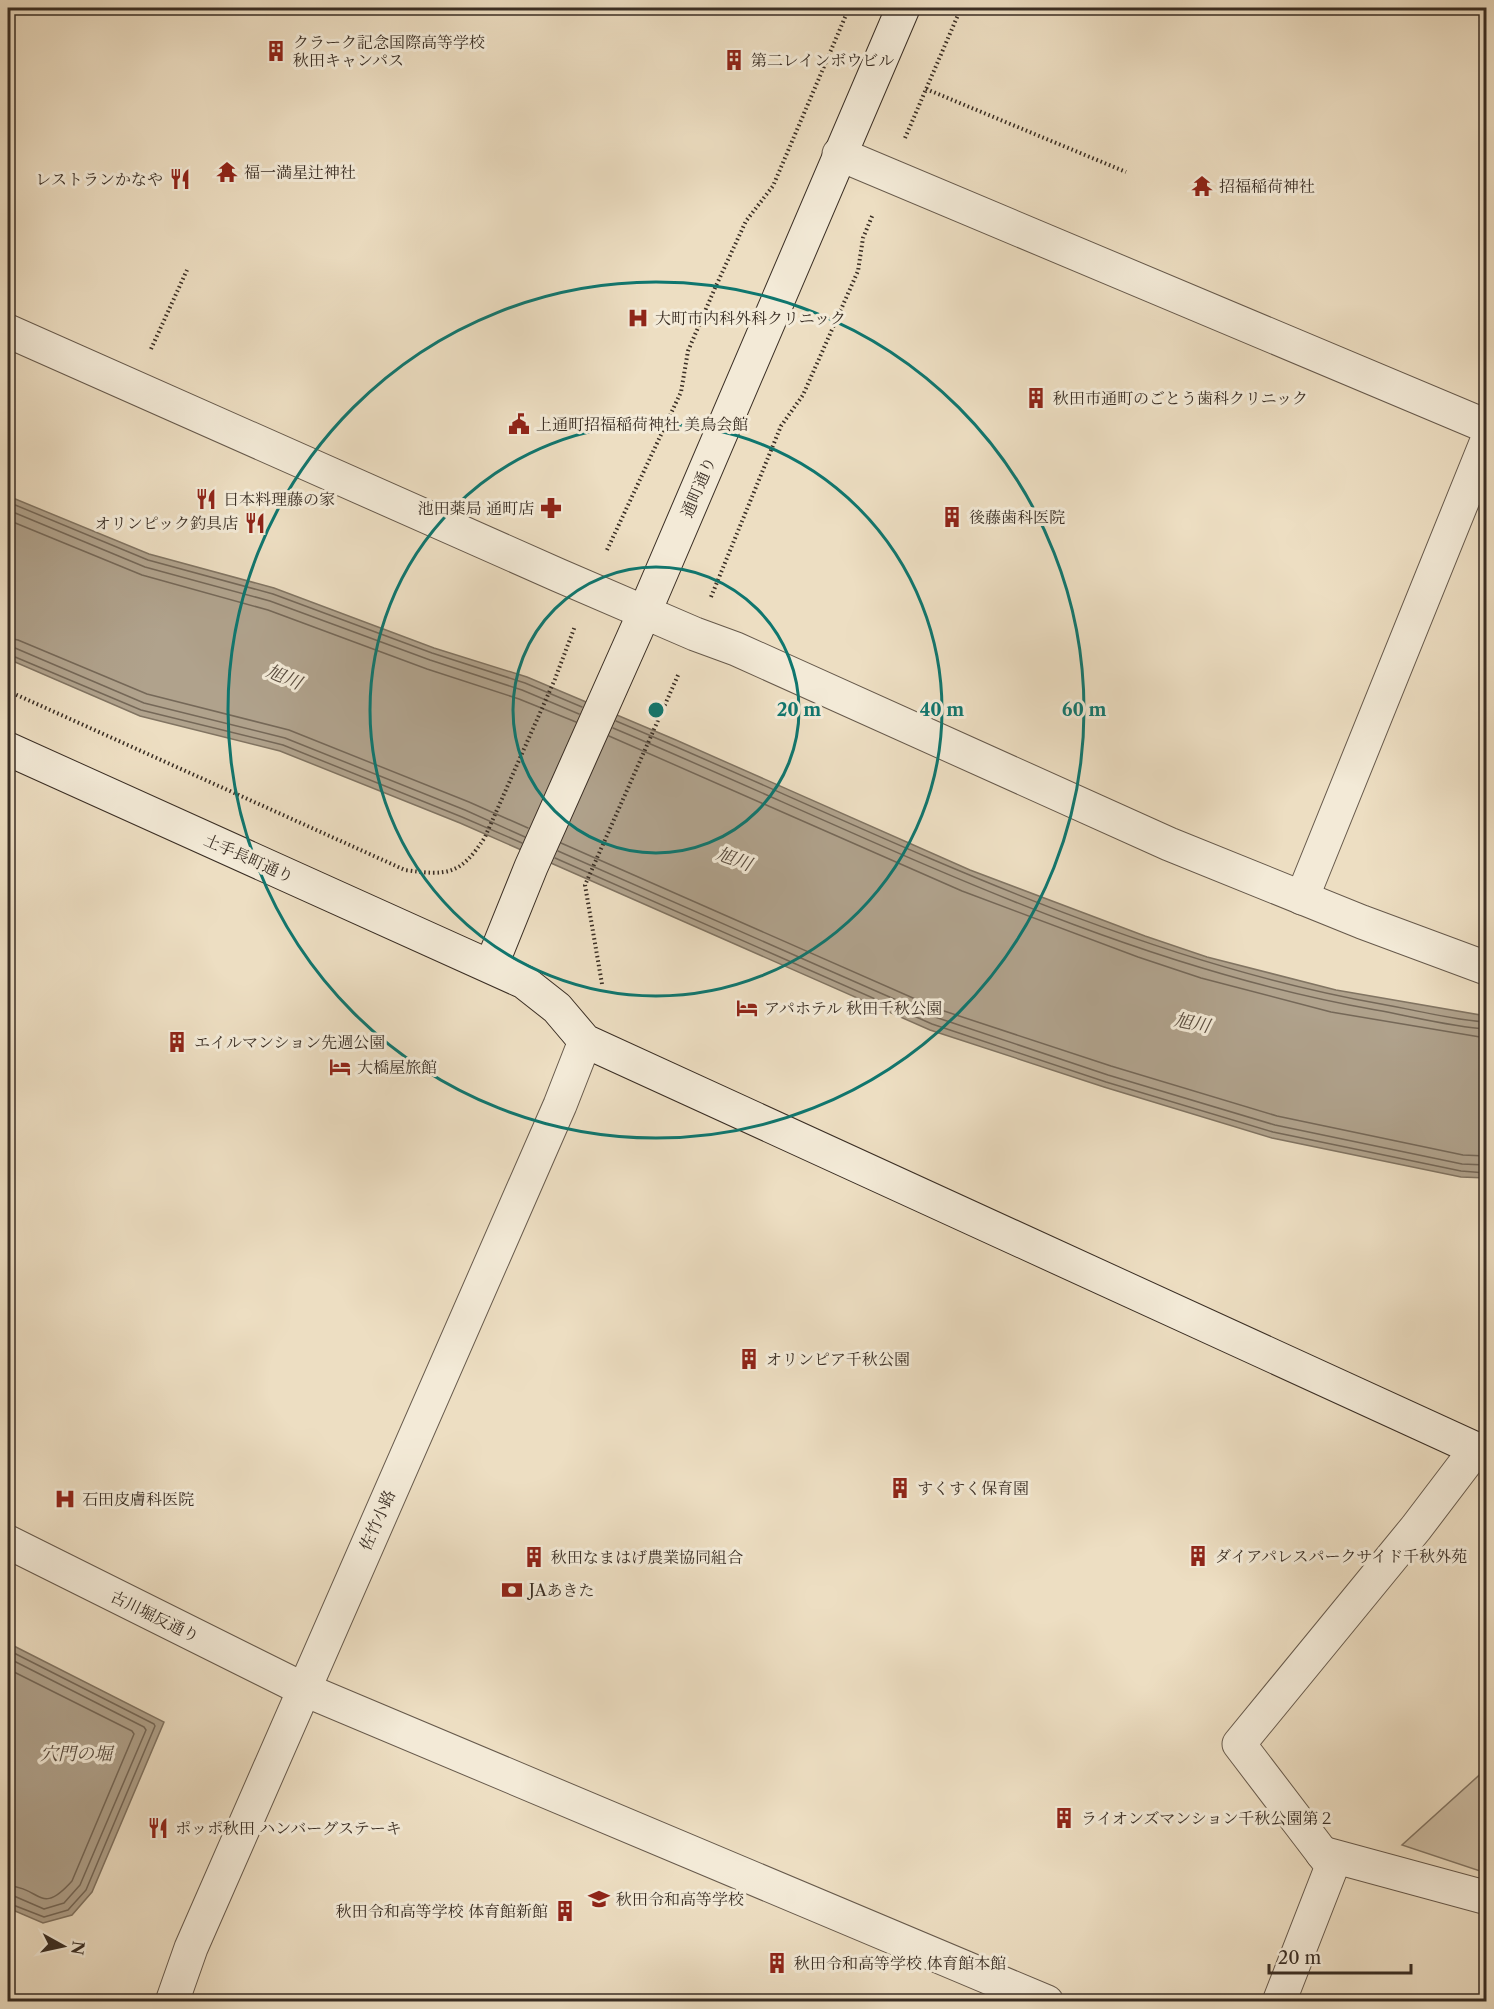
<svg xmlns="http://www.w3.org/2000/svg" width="1494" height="2009" font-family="'Libre Caslon Text','Noto Serif JP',serif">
  <rect width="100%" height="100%" fill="#eddec2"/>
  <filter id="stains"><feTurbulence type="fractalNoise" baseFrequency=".00333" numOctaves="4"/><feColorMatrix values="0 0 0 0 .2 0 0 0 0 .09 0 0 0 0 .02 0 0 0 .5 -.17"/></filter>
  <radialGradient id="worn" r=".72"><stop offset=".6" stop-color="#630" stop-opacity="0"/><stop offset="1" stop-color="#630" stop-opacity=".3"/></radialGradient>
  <!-- green -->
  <polygon fill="#cfc0a7" stroke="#847766" stroke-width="1.5" points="1486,1769 1486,1873 1402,1845"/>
  <!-- water -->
  <g fill="#b0a28c" stroke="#817462" stroke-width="1.5">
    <polygon points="8,496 149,554 274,588 434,648 527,677 676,740 970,870 1145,936 1207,957 1336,990 1486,1016 1486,1178 1461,1177 1272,1138 1104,1087 930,1030 460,823 280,751 140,716 8,659"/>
    <polygon points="8,1643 164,1722 92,1892 72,1915 43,1923 8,1908"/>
  </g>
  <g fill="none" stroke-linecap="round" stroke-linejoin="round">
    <!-- shore -->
    <g stroke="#756858" stroke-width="1.5">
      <polyline points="8,502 148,560 273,594 432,653 525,683 582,707"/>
      <polyline points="8,510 145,567 270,601 430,660 522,690 579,714"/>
      <polyline points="8,520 142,575 268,610 427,669 519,699 576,722"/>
      <polyline points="8,638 18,640 147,694 289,730 469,802 528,828"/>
      <polyline points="8,647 15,648 144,703 285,738 465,810 525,837"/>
      <polyline points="8,654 141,710 283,745 462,817 522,843"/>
      <path d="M616 721C866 826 1111 956 1381 1004 1416 1010 1452 1020 1486 1022"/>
      <path d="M613 728C863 833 1107 963 1376 1010 1410 1016 1453 1027 1486 1029"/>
      <polyline points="609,736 962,891 1138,957 1201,978 1331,1012 1486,1038"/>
      <polyline points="561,843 938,1009 1111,1066 1277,1116 1463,1155 1486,1156"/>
      <polyline points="558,851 935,1017 1108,1075 1275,1125 1462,1164 1486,1165"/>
      <polyline points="555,858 932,1024 1106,1082 1273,1132 1461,1171 1486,1173"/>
      <polyline points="8,1650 154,1724 155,1726 86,1890 68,1910 44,1917 8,1903"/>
      <polyline points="8,1658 144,1727 146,1730 80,1885 64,1903 44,1909 14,1896 8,1895"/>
      <path d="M8 1669 132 1731 134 1734 72 1881C40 1917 41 1887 8 1886"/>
    </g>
    <defs>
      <g id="street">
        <polyline points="839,154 1486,426"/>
        <polyline points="8,331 558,575 695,634 736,649 1169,844 1362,922 1486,968"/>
        <polyline points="1302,898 1486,443"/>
        <polyline points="8,1542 303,1689 1047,2002"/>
        <polyline points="1322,1853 1484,1897"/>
        <polyline points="172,2002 191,1948 560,1105 585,1041"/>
        <polyline points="1279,2002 1332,1866 1239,1744 1416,1528 1476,1449"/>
      </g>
      <g id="secondary">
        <polyline points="8,749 524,982 557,1008 585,1041 1476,1449 1486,1452"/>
        <polyline points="491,966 531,867 645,611 903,8"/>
      </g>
    </defs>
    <!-- street casing -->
    <use href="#street" stroke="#675a4c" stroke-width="35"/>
    <!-- secondary casing -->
    <use href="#secondary" stroke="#3a2e24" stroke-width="35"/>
    <!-- path -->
    <g stroke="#3a2e24" stroke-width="4" stroke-dasharray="1.5 3" stroke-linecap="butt">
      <polyline points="926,89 1126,172"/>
      <polyline points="905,138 961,8"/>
      <polyline points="151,349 187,270"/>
      <polyline points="607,550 681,392 688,351 715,288 746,221 773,186 849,8"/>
      <polyline points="711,597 781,426 803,395 858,271 863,238 873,214"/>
      <path d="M8 691 405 870C447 876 461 875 485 837L555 679 575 626"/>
      <polyline points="602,984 585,885 679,673"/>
    </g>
    <!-- street -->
    <use href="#street" stroke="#f3ead7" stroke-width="33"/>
    <!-- secondary -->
    <use href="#secondary" stroke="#f3ead7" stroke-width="33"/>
  </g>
  <!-- distance rings -->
  <g fill="none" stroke="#0f766e" stroke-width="3">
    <circle cx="656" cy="710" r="143"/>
    <circle cx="656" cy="710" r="286"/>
    <circle cx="656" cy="710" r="428"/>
  </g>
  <!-- icons -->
  <defs>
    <symbol id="building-bare" viewBox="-9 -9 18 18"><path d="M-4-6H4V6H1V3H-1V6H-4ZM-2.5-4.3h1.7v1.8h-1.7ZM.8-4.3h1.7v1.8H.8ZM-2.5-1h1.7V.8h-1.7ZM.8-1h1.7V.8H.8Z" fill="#8f2418" stroke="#f3ead7" stroke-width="2.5" paint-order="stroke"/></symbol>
    <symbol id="temple-bare" viewBox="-9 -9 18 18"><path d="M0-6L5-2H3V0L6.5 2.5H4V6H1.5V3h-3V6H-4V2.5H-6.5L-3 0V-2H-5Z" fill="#8f2418" stroke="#f3ead7" stroke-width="2.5" paint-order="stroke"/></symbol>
    <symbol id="restaurant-bare" viewBox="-9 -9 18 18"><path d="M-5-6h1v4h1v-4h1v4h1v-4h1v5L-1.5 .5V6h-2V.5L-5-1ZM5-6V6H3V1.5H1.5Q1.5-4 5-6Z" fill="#8f2418" stroke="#f3ead7" stroke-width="2.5" paint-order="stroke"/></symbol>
    <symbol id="hospital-bare" viewBox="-9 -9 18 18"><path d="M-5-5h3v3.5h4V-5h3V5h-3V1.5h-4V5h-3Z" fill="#8f2418" stroke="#f3ead7" stroke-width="2.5" paint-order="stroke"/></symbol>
    <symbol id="civic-bare" viewBox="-9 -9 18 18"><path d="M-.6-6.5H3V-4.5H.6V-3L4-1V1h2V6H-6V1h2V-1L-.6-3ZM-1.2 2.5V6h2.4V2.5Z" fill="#8f2418" stroke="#f3ead7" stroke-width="2.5" paint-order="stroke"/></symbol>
    <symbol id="pharmacy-bare" viewBox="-9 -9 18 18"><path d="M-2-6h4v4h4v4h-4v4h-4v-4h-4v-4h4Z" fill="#8f2418" stroke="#f3ead7" stroke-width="2.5" paint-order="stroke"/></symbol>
    <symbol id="hotel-bare" viewBox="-9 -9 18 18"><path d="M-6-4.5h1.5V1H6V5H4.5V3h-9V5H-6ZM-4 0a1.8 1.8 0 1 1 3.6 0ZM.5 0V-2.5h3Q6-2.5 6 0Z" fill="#8f2418" stroke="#f3ead7" stroke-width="2.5" paint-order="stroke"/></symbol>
    <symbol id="bank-bare" viewBox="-9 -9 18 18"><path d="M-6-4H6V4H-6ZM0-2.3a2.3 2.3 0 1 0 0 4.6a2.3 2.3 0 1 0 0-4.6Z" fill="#8f2418" stroke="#f3ead7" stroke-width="2.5" paint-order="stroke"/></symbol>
    <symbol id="school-bare" viewBox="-9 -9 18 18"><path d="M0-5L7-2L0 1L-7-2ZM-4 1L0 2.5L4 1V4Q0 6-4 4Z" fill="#8f2418" stroke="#f3ead7" stroke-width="2.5" paint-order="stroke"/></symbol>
  </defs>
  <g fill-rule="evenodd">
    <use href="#building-bare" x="261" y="36" width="30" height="30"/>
    <use href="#building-bare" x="719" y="45" width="30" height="30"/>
    <use href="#temple-bare" x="212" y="157" width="30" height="30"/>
    <use href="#restaurant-bare" x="165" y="164" width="30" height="30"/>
    <use href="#temple-bare" x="1187" y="171" width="30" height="30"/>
    <use href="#hospital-bare" x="623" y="303" width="30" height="30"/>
    <use href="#building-bare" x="1021" y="383" width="30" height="30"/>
    <use href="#civic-bare" x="504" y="409" width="30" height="30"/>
    <use href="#restaurant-bare" x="191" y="484" width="30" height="30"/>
    <use href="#pharmacy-bare" x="536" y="493" width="30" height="30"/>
    <use href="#building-bare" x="937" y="502" width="30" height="30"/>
    <use href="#restaurant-bare" x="240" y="508" width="30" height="30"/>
    <use href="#hotel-bare" x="732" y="993" width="30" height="30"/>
    <use href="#building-bare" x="162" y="1027" width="30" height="30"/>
    <use href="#hotel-bare" x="325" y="1052" width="30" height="30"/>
    <use href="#building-bare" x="734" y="1344" width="30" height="30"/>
    <use href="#building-bare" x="885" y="1473" width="30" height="30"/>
    <use href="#hospital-bare" x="50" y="1484" width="30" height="30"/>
    <use href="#building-bare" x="1183" y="1541" width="30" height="30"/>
    <use href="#building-bare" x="519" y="1542" width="30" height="30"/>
    <use href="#bank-bare" x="497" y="1575" width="30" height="30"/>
    <use href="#building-bare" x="1049" y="1803" width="30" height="30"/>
    <use href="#restaurant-bare" x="143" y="1813" width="30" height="30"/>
    <use href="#school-bare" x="584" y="1884" width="30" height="30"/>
    <use href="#building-bare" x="550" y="1896" width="30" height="30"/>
    <use href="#building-bare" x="762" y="1948" width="30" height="30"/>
  </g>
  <g text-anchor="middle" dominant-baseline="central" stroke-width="6" stroke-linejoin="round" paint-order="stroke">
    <!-- poi labels -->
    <g font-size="16" fill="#3a2e24" stroke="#f3ead7" text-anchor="start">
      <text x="293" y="42">クラーク記念国際高等学校<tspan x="293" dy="18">秋田キャンパス</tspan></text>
      <text x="751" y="60">第二レインボウビル</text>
      <text x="244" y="172">福一満星辻神社</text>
      <text x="163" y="179" text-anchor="end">レストランかなや</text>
      <text x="1219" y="186">招福稲荷神社</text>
      <text x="655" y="318">大町市内科外科クリニック</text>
      <text x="1053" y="398">秋田市通町のごとう歯科クリニック</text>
      <text x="536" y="424">上通町招福稲荷神社 美鳥会館</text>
      <text x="223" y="499">日本料理藤の家</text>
      <text x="534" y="508" text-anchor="end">池田薬局 通町店</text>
      <text x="969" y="517">後藤歯科医院</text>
      <text x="238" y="523" text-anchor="end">オリンピック釣具店</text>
      <text x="764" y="1008">アパホテル 秋田千秋公園</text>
      <text x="194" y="1042">エイルマンション先週公園</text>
      <text x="357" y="1067">大橋屋旅館</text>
      <text x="766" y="1359">オリンピア千秋公園</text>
      <text x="917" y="1488">すくすく保育園</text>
      <text x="82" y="1499">石田皮膚科医院</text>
      <text x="1215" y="1556">ダイアパレスパークサイド千秋外苑</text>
      <text x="551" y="1557">秋田なまはげ農業協同組合</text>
      <text x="529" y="1590">JAあきた</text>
      <text x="1081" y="1818">ライオンズマンション千秋公園第２</text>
      <text x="175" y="1828">ポッポ秋田 ハンバーグステーキ</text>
      <text x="616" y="1899">秋田令和高等学校</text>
      <text x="548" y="1911" text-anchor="end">秋田令和高等学校 体育館新館</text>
      <text x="794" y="1963">秋田令和高等学校 体育館本館</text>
    </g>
    <!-- street labels -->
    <g font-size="16" fill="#3a2e24" stroke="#f3ead7">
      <text transform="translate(698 487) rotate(-67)">通町通り</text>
      <text transform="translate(249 858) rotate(24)">土手長町通り</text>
      <text transform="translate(377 1520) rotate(-66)">佐竹小路</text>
      <text transform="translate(155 1616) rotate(26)">古川堀反通り</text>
    </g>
    <!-- water labels -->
    <g font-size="18" font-style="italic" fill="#584b3e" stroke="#f3ead7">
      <text transform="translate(284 677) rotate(23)">旭川</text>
      <text transform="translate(734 859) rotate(20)">旭川</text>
      <text transform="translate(1192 1023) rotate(12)">旭川</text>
      <text x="76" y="1754">穴門の堀</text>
    </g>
  </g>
  <circle cx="656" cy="710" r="9" fill="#0f766e" stroke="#f3ead7" stroke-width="3"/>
  <g font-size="18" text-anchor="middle" font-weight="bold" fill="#0f766e" stroke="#f3ead7" stroke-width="6" stroke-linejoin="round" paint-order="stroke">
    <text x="799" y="716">20 m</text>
    <text x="942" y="716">40 m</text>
    <text x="1084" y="716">60 m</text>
  </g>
  <!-- margin -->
  <rect width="1494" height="2009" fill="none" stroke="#eddec2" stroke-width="30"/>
  <rect x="9" y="9" width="1476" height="1991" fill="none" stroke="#3a2e24" stroke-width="3"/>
  <rect x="15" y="15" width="1464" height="1979" fill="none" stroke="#3a2e24" stroke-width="1.5"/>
  <!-- north arrow -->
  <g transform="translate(63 1946) rotate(98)" stroke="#f3ead7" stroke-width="4.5" paint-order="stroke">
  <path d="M0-4.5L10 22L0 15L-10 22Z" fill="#3a2e24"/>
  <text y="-9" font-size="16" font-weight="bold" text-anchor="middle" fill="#3a2e24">N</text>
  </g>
  <!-- scale -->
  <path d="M1269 1964v9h142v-9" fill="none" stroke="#3a2e24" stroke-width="3"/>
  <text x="1278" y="1964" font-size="18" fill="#3a2e24" stroke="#f3ead7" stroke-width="4.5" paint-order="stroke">20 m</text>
  <rect width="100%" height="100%" filter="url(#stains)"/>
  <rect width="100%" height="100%" fill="url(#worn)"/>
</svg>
